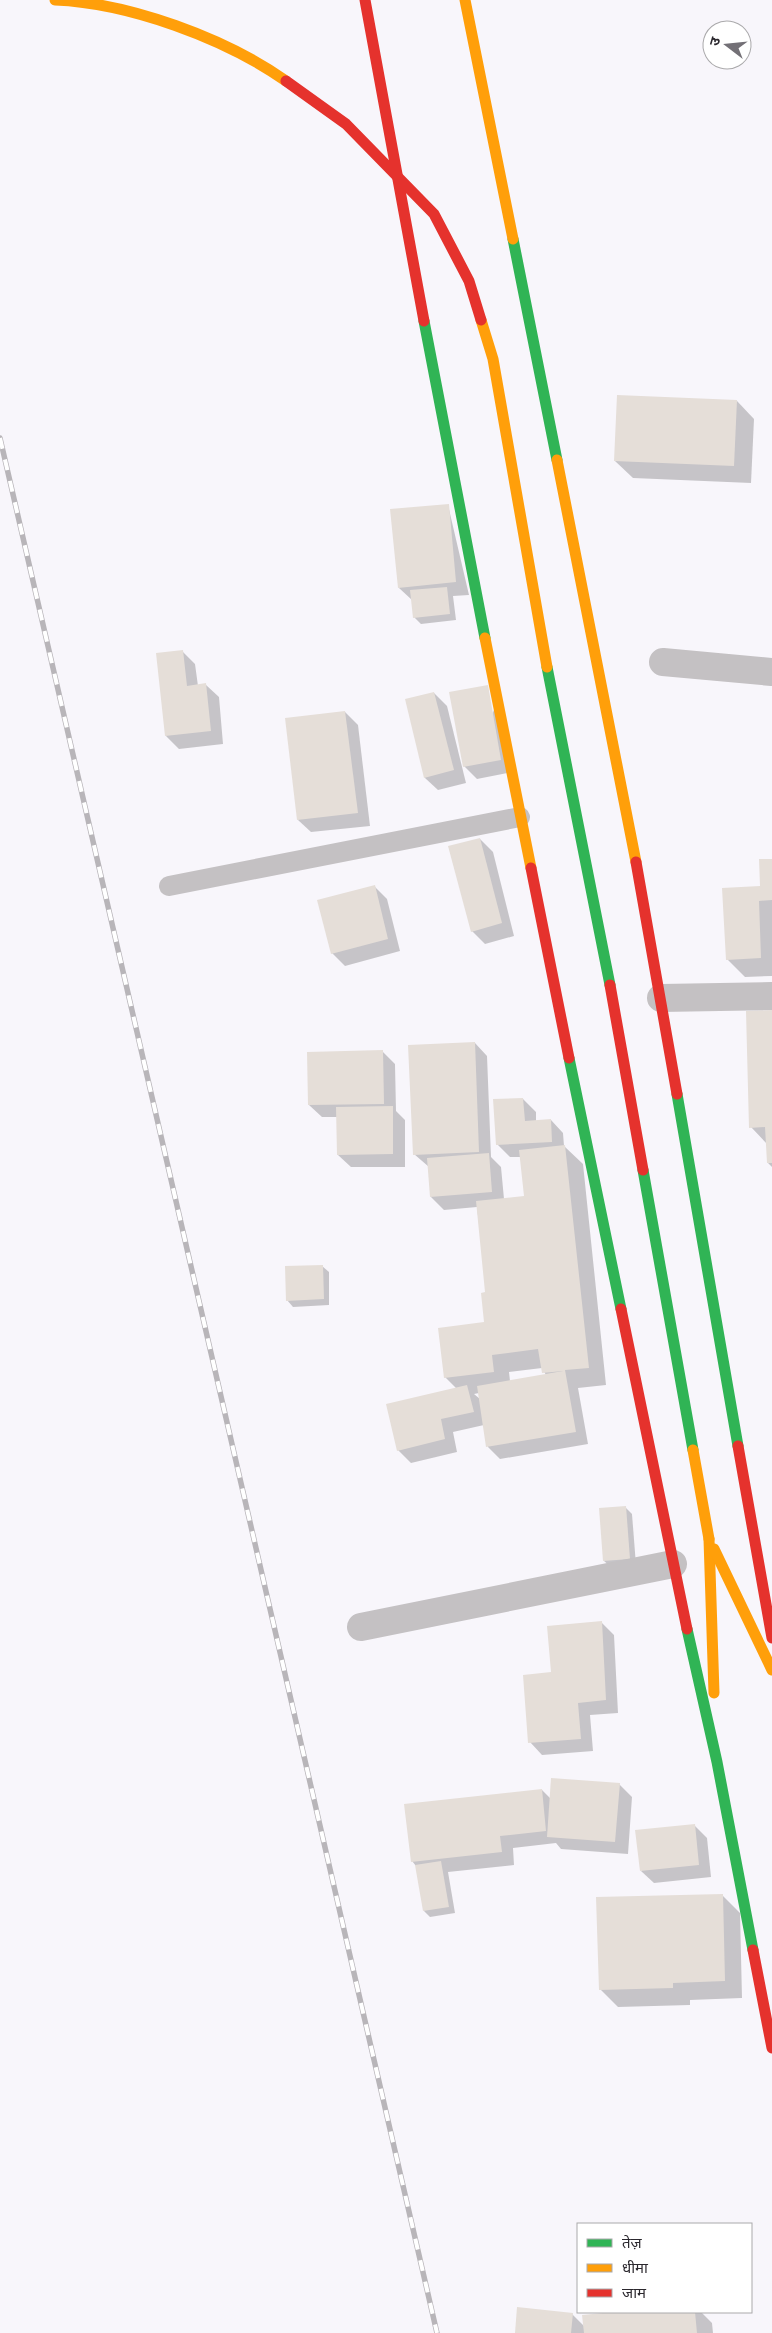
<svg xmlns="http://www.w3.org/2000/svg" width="772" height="2333" font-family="Signika,'Noto Sans Devanagari',sans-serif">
  <rect width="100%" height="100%" fill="#f8f6fb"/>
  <!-- shadow -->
  <g fill="#0003" fill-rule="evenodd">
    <polygon points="737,401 754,419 751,483 633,478 615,461"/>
    <polygon points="448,505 469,595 453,596 456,620 421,624 414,617 412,600 399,588"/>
    <polygon points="182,651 195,664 198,686 206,685 219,697 223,744 179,749 166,736 157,654"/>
    <polygon points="434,693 447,706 466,783 438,790 425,778"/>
    <polygon points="500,699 513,772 477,779 464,766"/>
    <polygon points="345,712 358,725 370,826 311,832 298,820"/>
    <polygon points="480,839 493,852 514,936 485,944 472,931"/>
    <polygon points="772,860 772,976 745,977 727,959 762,888"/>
    <polygon points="374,886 387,899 400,951 345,966 332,953"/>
    <polygon points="772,1011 772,1167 768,1163 767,1144 751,1127"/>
    <path d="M475 1043 487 1056 491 1157 501 1167 504 1199 525 1197 521 1157H510L497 1144 523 1099 536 1112V1121L551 1120 563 1133 564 1146 583 1164 606 1385 578 1388 588 1444 500 1459 488 1447 484 1425 453 1432 457 1452 411 1463 398 1450 456 1388 445 1377 486 1323 487 1294 477 1207 444 1210 431 1197 429 1167 414 1154ZM542 1368 546 1375 510 1381 509 1372ZM479 1393 480 1399 474 1394Z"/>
    <polygon points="382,1051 395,1064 396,1111 405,1120 405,1167 351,1167 338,1155 337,1117 322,1117 309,1105"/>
    <polygon points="322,1266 329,1272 329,1305 293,1307 287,1300"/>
    <polygon points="625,1507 632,1514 636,1565 611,1567 604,1561"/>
    <polygon points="601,1622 614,1635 618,1713 590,1715 593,1751 542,1755 530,1742 552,1673"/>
    <polygon points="619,1784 632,1797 628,1854 561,1849 556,1843 513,1848 514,1865 448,1872 455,1913 430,1917 424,1911 416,1866 412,1861 542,1790 551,1799"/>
    <polygon points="694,1825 707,1838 711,1877 654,1883 641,1871"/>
    <polygon points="722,1895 740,1913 742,1998 690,2000 690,2005 618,2007 600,1989"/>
    <polygon points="626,2312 701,2312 712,2323 713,2333 516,2333 572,2314 584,2326 583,2316"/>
  </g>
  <!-- building -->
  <g fill="#e5ded8">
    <polygon points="617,395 737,400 734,466 614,461"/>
    <polygon points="449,504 456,582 398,588 390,509"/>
    <polygon points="447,587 450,614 413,618 410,590"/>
    <polygon points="183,650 187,686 206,683 211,731 165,736 156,653"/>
    <polygon points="488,685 501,760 463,767 449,692"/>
    <polygon points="434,692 454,770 424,778 405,699"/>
    <polygon points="345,711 358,813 297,820 285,718"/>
    <polygon points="480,838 502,923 471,932 448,846"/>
    <polygon points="759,859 772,859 772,900 759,901 761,958 726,960 722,888 760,886"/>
    <polygon points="375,885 388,939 331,954 317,900"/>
    <polygon points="772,1010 772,1163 767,1163 765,1127 749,1128 746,1011"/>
    <polygon points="475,1042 479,1152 413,1155 408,1045"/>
    <polygon points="383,1050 384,1104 308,1105 307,1052"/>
    <polygon points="523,1098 525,1121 551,1119 552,1142 496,1145 493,1099"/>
    <polygon points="393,1106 393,1154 337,1155 336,1107"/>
    <polygon points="565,1145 589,1368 565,1370 576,1432 486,1447 477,1386 563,1371 542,1373 538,1349 492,1355 494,1372 444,1378 438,1328 484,1322 481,1293 485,1292 476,1201 524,1196 519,1150"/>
    <polygon points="489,1153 492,1192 430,1197 427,1158"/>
    <polygon points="323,1265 324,1299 286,1301 285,1266"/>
    <polygon points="467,1385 474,1412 441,1419 445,1439 397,1451 386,1404"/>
    <polygon points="626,1506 630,1559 603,1561 599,1508"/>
    <polygon points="602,1621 606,1700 578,1703 581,1739 528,1743 523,1675 551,1672 547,1626"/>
    <polygon points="551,1778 620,1783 615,1842 547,1837"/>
    <polygon points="542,1789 546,1831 500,1836 502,1852 411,1862 404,1804"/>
    <polygon points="695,1824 699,1865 640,1871 635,1830"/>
    <polygon points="441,1861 449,1907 423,1911 415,1865"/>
    <polygon points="723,1894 725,1981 673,1983 673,1988 599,1990 596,1897"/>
    <polygon points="517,2307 573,2313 571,2333 515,2333"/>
    <polygon points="613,2312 695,2312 697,2333 584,2333 582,2315"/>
  </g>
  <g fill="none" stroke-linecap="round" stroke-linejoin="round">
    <!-- lane -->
    <polyline stroke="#c4c1c3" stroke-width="20" points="169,886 520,817"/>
    <!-- street -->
    <g stroke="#c4c1c3" stroke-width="28">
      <polyline points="663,662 772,672"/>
      <polyline points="661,998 772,996"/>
      <polyline points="361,1627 673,1564"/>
    </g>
    <!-- fast -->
    <g stroke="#30b455" stroke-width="11">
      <polyline points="513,239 557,460"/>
      <polyline points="424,321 485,638"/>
      <polyline points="569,1058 621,1309"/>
      <polyline points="677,1094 738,1446"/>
      <polyline points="687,1629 717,1762 753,1950"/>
    </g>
    <!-- slow -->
    <g stroke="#ff9f0a" stroke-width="11">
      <polyline points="465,0 513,239"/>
      <polyline points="557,460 636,862"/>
      <polyline points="485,638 531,868"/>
      <polyline points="709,1539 714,1693"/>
      <polyline points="714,1549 772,1670"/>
    </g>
    <!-- jam -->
    <g stroke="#e5322d" stroke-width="11">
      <polyline points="365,0 424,321"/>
      <polyline points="636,862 677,1094"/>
      <polyline points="531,868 569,1058"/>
      <polyline points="621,1309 687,1629"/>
      <polyline points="738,1446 772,1638"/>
      <polyline points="753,1950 772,2048"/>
    </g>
    <defs>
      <polyline id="rail" points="0,438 437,2333"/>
    </defs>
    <!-- rail casing -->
    <use href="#rail" stroke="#b8b5b9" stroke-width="5.5"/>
    <!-- rail -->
    <use href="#rail" stroke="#fff" stroke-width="4" stroke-dasharray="11" stroke-linecap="butt"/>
    <!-- fast-bridge -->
    <g stroke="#30b455" stroke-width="11">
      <polyline points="547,667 610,985"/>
      <polyline points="643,1170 693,1450"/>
    </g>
    <!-- slow-bridge -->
    <g stroke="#ff9f0a" stroke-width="11">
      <path d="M55 0C129 3 225 38 286 81"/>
      <polyline points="481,320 493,359 547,667"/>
      <polyline points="693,1450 709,1539"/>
    </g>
    <!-- jam-bridge -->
    <g stroke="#e5322d" stroke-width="11">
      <polyline points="286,81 346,124 434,214 469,281 481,320"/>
      <polyline points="610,985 643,1170"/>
    </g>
  </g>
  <!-- legend -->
  <rect x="577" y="2223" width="175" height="90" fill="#ffffff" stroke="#aaa9ab"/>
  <rect x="587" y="2239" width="25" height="8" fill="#30b455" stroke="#aaa9ab"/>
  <text x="622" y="2248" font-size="15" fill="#2b282e">तेज़</text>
  <rect x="587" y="2264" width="25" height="8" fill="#ff9f0a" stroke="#aaa9ab"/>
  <text x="622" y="2273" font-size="15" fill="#2b282e">धीमा</text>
  <rect x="587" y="2289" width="25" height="8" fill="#e5322d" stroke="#aaa9ab"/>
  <text x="622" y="2298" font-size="15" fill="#2b282e">जाम</text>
  <!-- north arrow -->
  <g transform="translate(727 45) rotate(286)"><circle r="24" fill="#ffffff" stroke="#aaa9ab"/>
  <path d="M0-4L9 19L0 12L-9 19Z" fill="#737076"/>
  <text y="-8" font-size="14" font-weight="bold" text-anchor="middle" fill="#2b282e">उ</text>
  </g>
</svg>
